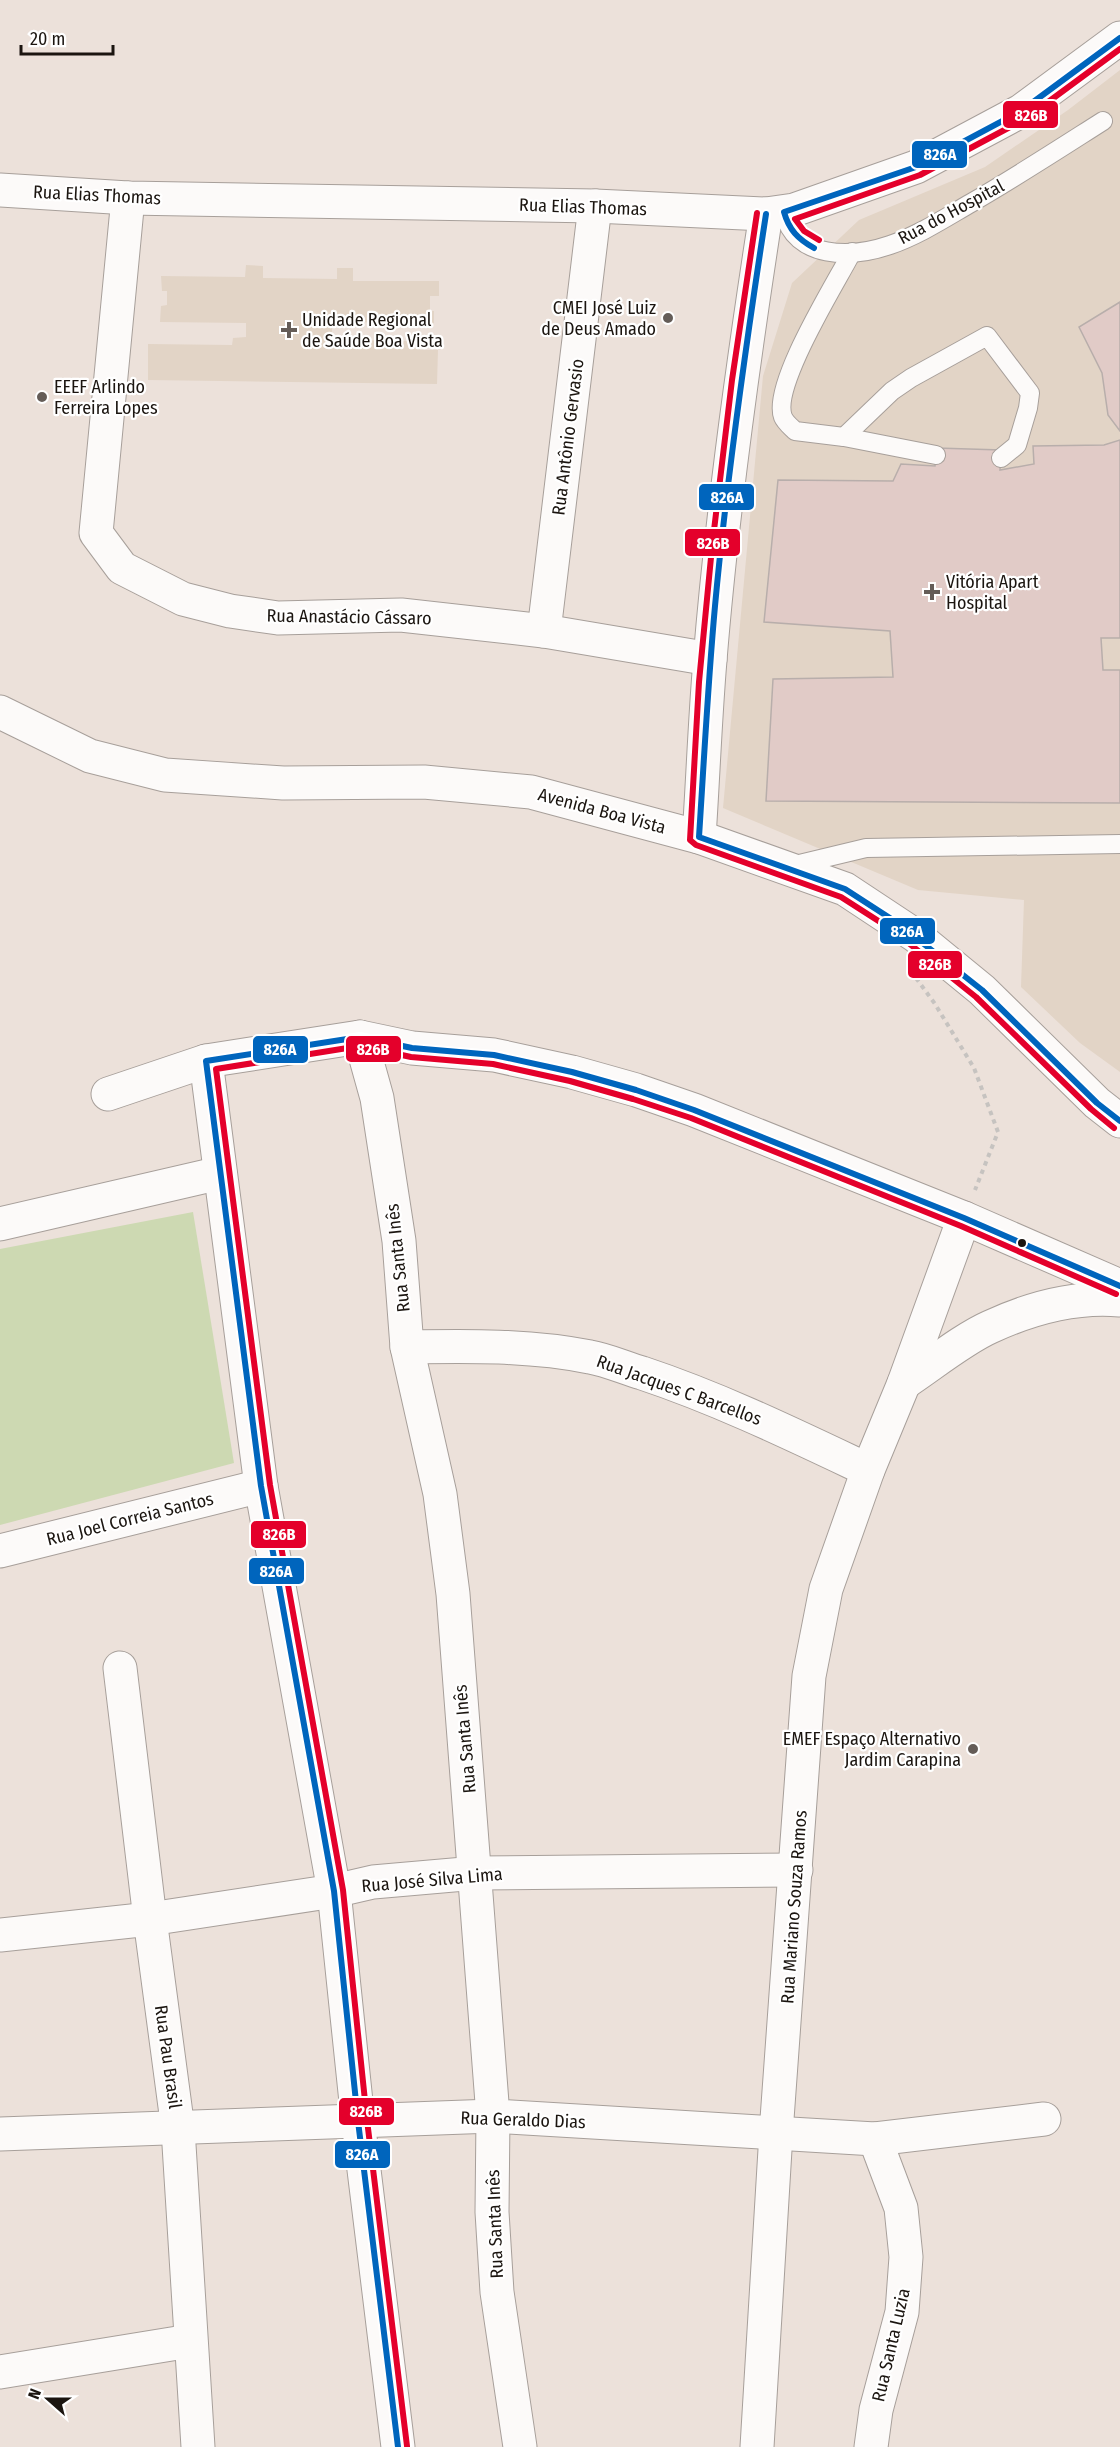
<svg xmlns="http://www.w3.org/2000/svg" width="1120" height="2447" font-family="'Fira Sans Condensed',sans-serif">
  <rect width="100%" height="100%" fill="#ece1da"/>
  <!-- medical -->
  <g fill="#e2d4c6">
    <polygon points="1120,70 1120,1072 1080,1043 1021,987 1024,900 918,890 723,808 763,376 792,283 859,220 985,167 1068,110"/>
    <polygon points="246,265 263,266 263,278 337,279 337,268 353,268 353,281 439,281 439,296 430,296 430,311 434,311 434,323 332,322 332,340 420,341 420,350 438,350 437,384 148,380 148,344 232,345 233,338 246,337 246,323 160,322 161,306 167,305 167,291 162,291 161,276 245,277"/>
  </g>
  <!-- green -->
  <polygon fill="#cdd9b2" points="193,1212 234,1463 0,1525 0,1249"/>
  <!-- building -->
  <g fill="#e1cbc7" stroke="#b8aeab" stroke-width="1.5">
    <polygon points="1120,302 1120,431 1108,415 1102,373 1079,327"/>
    <polygon points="1120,440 1120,638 1101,638 1103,670 1120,670 1120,803 766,801 773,679 893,677 890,631 764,622 778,480 893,481 901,464 935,466 937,448 1001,450 1000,470 1034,464 1033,446 1104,445"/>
  </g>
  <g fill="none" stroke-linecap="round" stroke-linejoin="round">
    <defs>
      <g id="lane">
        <path d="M784 212C794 260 852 258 890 245 919 235 945 218 971 203 1016 177 1059 149 1103 121"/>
        <path d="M852 252C836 283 771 386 783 417 785 422 791 427 795 431L844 437 936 455"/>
        <polyline points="844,437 892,391 911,378 987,336 1030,393 1028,408 1017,445 1001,458"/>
        <polyline points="791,866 866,848 1120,844"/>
      </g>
      <g id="street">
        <polyline points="0,190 128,198 595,206 766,214 794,210 916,167 1021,111 1120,38"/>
        <polyline points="128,198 96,533 122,568 183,599 230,611 278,618 401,615 544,631 710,659"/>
        <polyline points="544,631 595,206"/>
        <path d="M699 837C703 778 705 719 710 660 722 511 743 362 766 214"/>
        <polyline points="360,1037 377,1098 399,1241 407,1347 440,1494 453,1594 493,2116 492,2212 497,2292 520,2447"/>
        <polyline points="206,1061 261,1486 334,1891 358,2121 398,2447"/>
        <polyline points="108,1094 206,1061 360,1037 412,1048 494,1055 572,1072 636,1090 694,1110 964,1218 1120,1286"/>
        <polyline points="0,1224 220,1173"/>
        <path d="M407 1347C468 1346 530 1345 590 1357 607 1360 625 1368 642 1373 720 1399 794 1435 868 1470"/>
        <path d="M904 1383C930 1366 963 1339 990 1327 1031 1308 1075 1296 1120 1300"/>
        <polyline points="0,1551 261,1486"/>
        <polyline points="120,1668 150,1919 178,2129 198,2447"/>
        <polyline points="0,1935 150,1919 334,1891 373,1882 476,1873 796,1870"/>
        <polyline points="0,2134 493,2116 875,2139 1044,2119"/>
        <polyline points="0,2372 190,2341"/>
        <polyline points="757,2447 776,2133 809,1676 826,1589 868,1470 904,1383 964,1218"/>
        <polyline points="871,2447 876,2410 902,2312 906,2257 901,2208 875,2139"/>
      </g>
      <polyline id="secondary" points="0,712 90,756 165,775 283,783 424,782 531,792 699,837 845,889 916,936 982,990 1097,1103 1120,1121"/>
    </defs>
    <!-- lane casing -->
    <use href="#lane" stroke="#a79f9a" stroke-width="20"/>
    <!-- street casing -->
    <use href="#street" stroke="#a79f9a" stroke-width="35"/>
    <!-- secondary casing -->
    <use href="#secondary" stroke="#a79f9a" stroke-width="35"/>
    <!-- path -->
    <polyline stroke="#c6c3c0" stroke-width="4" stroke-dasharray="4.5 4.5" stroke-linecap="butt" points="916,978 935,1004 974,1068 998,1132 975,1190"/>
    <!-- lane -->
    <use href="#lane" stroke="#fcfaf9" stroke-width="18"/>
    <!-- street -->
    <use href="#street" stroke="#fcfaf9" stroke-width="33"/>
    <!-- secondary -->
    <use href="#secondary" stroke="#fcfaf9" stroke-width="33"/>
    <defs>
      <g id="bus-1">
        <path d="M766 214C746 344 727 475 715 606 708 683 704 760 699 837L845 889 896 922 982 990 1097 1103 1120 1121"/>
        <path d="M814 248C798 239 789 230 784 212L916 167 1021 111 1120 38"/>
        <polyline points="398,2447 358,2121 334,1891 261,1486 206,1061 360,1037 412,1048 494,1055 572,1072 636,1090 694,1110 964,1218 1120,1286"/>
      </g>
      <g id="bus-2">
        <polyline points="757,213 732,380 712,547 699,682 690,840 696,845 841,897 891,929 976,997 1091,1109 1114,1128"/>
        <polyline points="819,240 804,231 795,219 920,175 1025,119 1120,49"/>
        <polyline points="407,2446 367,2120 343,1890 270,1485 216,1069 360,1046 411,1057 493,1064 570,1081 633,1099 691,1118 961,1226 1116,1294"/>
      </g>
    </defs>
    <!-- bus-1 casing -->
    <use href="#bus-1" stroke="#fff" stroke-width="10"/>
    <!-- bus-2 casing -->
    <use href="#bus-2" stroke="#fff" stroke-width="10"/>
    <!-- bus-1 -->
    <use href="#bus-1" stroke="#0065bd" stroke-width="6"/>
    <!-- bus-2 -->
    <use href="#bus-2" stroke="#e4002b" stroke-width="6"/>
  </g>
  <!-- markers -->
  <g fill="#645c57" stroke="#fff" stroke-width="2">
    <circle cx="668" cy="318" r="6"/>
    <path d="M286 321h6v6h6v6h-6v6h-6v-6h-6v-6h6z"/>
    <circle cx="42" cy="397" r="6"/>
    <path d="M929 583h6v6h6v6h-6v6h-6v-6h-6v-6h6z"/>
    <circle cx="973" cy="1749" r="6"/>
  </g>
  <circle fill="#1b1510" stroke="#fff" stroke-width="2" cx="1022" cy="1243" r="5"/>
  <g text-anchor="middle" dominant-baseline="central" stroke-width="4.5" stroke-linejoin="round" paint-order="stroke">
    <!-- street labels -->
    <g font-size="18" fill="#1b1510" stroke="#fff">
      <text transform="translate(97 195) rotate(3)">Rua Elias Thomas</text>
      <text transform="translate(583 207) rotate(2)">Rua Elias Thomas</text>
      <text transform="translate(951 212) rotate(-28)">Rua do Hospital</text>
      <text transform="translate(568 437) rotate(-83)">Rua Antônio Gervasio</text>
      <text transform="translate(349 617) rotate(1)">Rua Anastácio Cássaro</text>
      <text transform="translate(602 811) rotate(15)">Avenida Boa Vista</text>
      <text transform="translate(398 1258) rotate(-96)">Rua Santa Inês</text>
      <text transform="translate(679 1390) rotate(20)">Rua Jacques C Barcellos</text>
      <text transform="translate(130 1519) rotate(-14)">Rua Joel Correia Santos</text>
      <text transform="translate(465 1739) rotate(-95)">Rua Santa Inês</text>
      <text transform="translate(432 1880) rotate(-5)">Rua José Silva Lima</text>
      <text transform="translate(794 1907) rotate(-86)">Rua Mariano Souza Ramos</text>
      <text transform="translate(168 2057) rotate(82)">Rua Pau Brasil</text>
      <text transform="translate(523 2120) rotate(2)">Rua Geraldo Dias</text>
      <text transform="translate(495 2224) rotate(-92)">Rua Santa Inês</text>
      <text transform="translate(891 2345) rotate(-77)">Rua Santa Luzia</text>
    </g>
    <!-- poi labels -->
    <g font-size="18" fill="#1b1510" stroke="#fff" text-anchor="start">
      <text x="656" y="308" text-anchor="end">CMEI José Luiz<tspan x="656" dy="21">de Deus Amado</tspan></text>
      <text x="302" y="320">Unidade Regional<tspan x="302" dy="21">de Saúde Boa Vista</tspan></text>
      <text x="54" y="387">EEEF Arlindo<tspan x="54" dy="21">Ferreira Lopes</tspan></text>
      <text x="946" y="582">Vitória Apart<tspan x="946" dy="21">Hospital</tspan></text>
      <text x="961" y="1739" text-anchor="end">EMEF Espaço Alternativo<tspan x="961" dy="21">Jardim Carapina</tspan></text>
    </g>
  </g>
  <g stroke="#fff" stroke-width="2">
    <rect x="1002" y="100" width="57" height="29" rx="6" fill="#e4002b"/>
    <rect x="911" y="140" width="57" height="29" rx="6" fill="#0065bd"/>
    <rect x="698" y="483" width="57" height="28" rx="6" fill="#0065bd"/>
    <rect x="684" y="528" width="57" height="29" rx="6" fill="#e4002b"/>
    <rect x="879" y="917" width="57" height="28" rx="6" fill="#0065bd"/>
    <rect x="907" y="950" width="56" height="29" rx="6" fill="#e4002b"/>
    <rect x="345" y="1035" width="57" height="28" rx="6" fill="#e4002b"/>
    <rect x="252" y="1035" width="57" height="29" rx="6" fill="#0065bd"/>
    <rect x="250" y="1520" width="57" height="29" rx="6" fill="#e4002b"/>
    <rect x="248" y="1557" width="57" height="28" rx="6" fill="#0065bd"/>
    <rect x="338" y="2097" width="57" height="29" rx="6" fill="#e4002b"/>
    <rect x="334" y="2140" width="57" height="29" rx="6" fill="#0065bd"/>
  </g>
  <g font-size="16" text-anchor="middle" font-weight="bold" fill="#fff">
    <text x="1031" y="121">826B</text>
    <text x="940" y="160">826A</text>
    <text x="727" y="503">826A</text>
    <text x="713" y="549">826B</text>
    <text x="907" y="937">826A</text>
    <text x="935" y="970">826B</text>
    <text x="373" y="1055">826B</text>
    <text x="280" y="1055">826A</text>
    <text x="279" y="1540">826B</text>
    <text x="276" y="1577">826A</text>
    <text x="366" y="2117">826B</text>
    <text x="362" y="2160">826A</text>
  </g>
  <!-- north arrow -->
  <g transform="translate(48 2399) rotate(291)" stroke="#ffffff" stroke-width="4.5" paint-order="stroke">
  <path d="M0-4.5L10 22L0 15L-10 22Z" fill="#1b1510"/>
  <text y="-9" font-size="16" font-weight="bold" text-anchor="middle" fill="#1b1510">N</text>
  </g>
  <!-- scale -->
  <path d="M21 45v9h92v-9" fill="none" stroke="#1b1510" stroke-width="3"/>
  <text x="30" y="45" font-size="18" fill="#1b1510" stroke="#ffffff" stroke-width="4.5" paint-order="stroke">20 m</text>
</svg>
